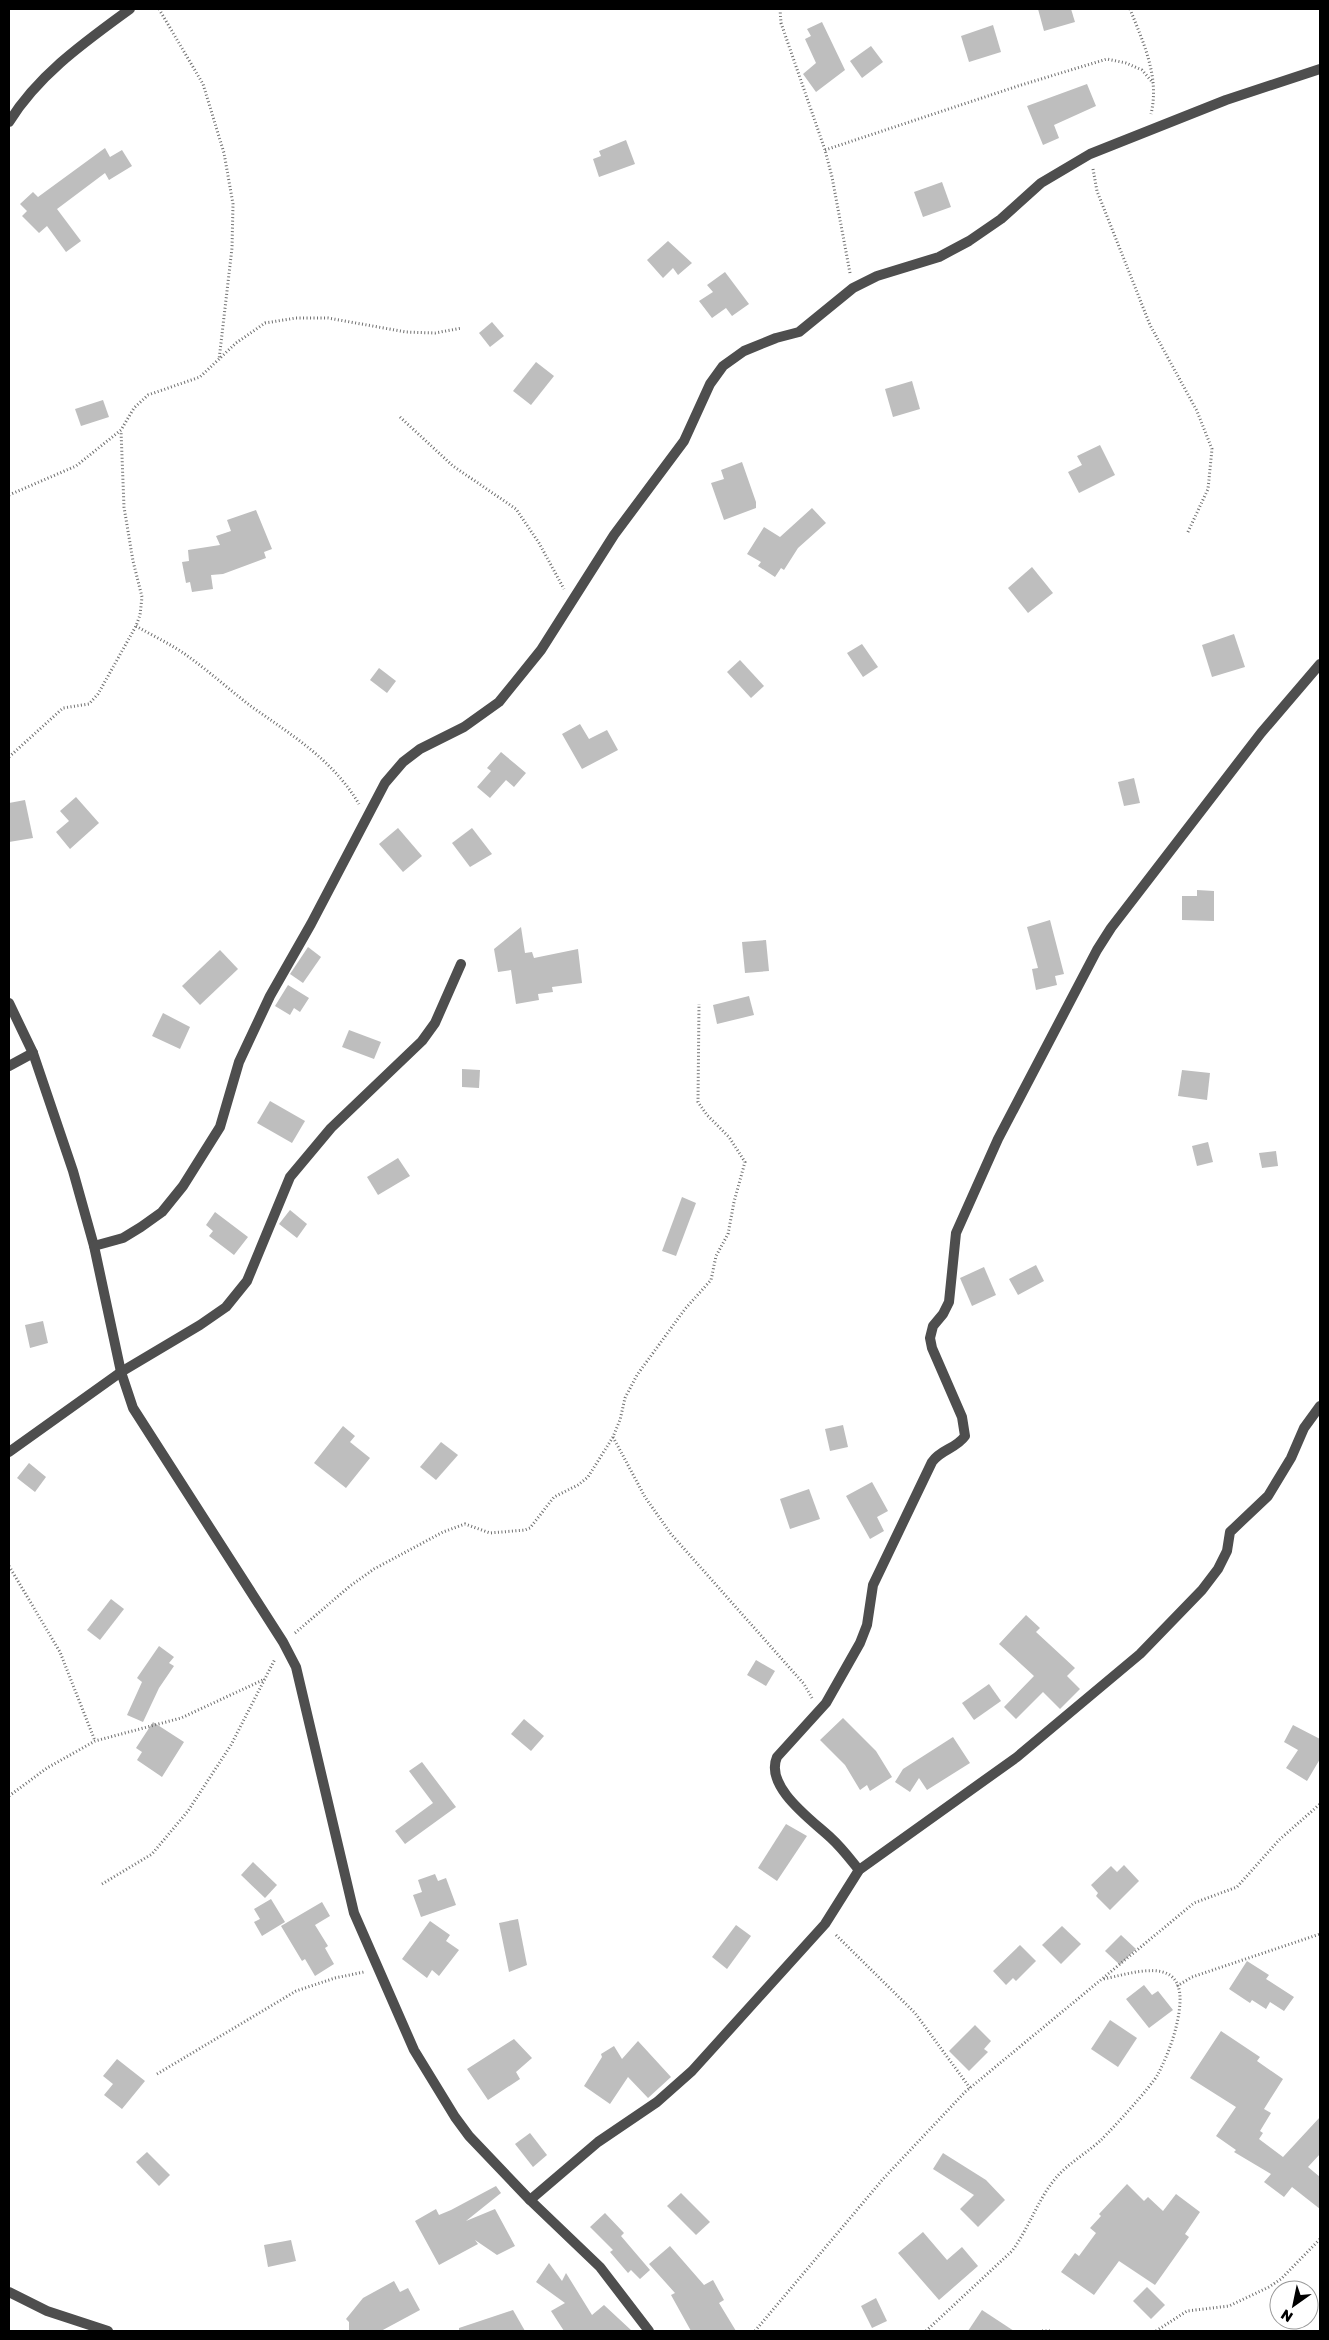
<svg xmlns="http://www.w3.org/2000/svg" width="1329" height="2340" font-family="'Golos Text',sans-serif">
  <rect width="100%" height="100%" fill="#fff"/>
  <!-- building -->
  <g fill="#bebebe">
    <polygon points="1038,9 1071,9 1075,22 1044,31"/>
    <polygon points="822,22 845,70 816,92 803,74 816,63 805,39 811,36 807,29"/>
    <polygon points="993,25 1001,52 969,62 961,36"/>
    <polygon points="871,46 883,62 862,78 850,61"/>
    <polygon points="1087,84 1096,106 1054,125 1059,138 1043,145 1027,106"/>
    <polygon points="626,140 635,164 599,177 593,159 601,156 599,151"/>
    <polygon points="105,148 110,157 122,150 132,166 109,180 105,173 57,209 81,241 66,252 47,226 39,233 22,216 27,211 20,204 33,192 38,197"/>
    <polygon points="942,182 951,207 923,217 914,192"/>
    <polygon points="668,241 692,263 678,275 673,268 663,278 647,260"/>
    <polygon points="725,272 749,304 732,316 726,308 712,318 699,301 713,292 707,285"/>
    <polygon points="492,322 504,336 490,347 479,333"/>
    <polygon points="536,362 554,376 531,405 513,391"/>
    <polygon points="912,381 920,409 893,417 885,389"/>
    <polygon points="103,400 109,417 81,426 75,409"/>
    <polygon points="1100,445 1115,475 1079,493 1068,472 1082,465 1077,456"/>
    <polygon points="742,462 756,502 756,508 724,520 711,483 724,479 721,470"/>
    <polygon points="812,508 826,523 798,548 784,570 781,568 775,577 758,566 761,562 747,554 764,527 780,537"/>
    <polygon points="256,510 272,549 264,552 266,558 223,574 211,575 213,589 192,592 190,582 186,583 182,562 189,561 188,550 220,545 216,536 231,531 227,520"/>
    <polygon points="1032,567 1053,593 1028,613 1008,588"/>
    <polygon points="1234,634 1245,667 1212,677 1202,645"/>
    <polygon points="862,644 878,667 863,677 847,653"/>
    <polygon points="740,660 764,686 751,698 727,672"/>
    <polygon points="379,668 396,681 387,693 370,680"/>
    <polygon points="580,724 589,739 607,730 618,750 582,769 562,734"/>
    <polygon points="501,752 526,773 514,787 506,780 490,798 477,787 491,771 487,768"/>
    <polygon points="1134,778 1140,803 1124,806 1118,782"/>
    <polygon points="76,797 99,823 70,849 56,832 69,821 60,811"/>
    <polygon points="25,800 33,838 9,842 9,803"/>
    <polygon points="398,828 422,856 403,872 379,844"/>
    <polygon points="472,828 492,854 470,867 452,843"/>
    <polygon points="1197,890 1214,891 1214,921 1182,920 1182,896 1197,896"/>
    <polygon points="1050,920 1064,974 1055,976 1057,985 1036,990 1032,969 1038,968 1027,927"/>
    <polygon points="521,927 525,953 532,952 534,958 578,949 582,983 552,987 553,992 538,994 539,1000 516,1004 511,970 498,972 494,949"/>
    <polygon points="766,940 769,971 745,973 742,942"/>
    <polygon points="308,947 321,957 303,983 290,974"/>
    <polygon points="220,950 238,969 200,1005 182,986"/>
    <polygon points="288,985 309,998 300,1012 294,1008 290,1015 275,1006"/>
    <polygon points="749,996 754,1015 717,1024 713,1005"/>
    <polygon points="163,1013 190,1027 180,1049 152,1036"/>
    <polygon points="349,1030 381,1042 374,1059 342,1047"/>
    <polygon points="462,1069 480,1070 479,1088 462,1087"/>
    <polygon points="1182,1070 1210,1073 1207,1100 1178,1096"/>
    <polygon points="270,1101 305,1121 292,1143 257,1123"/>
    <polygon points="1208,1142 1213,1162 1197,1166 1192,1146"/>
    <polygon points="1276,1151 1278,1166 1262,1168 1259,1153"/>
    <polygon points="398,1158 410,1176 378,1195 367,1177"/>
    <polygon points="682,1197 696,1203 676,1256 662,1251"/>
    <polygon points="290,1210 307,1224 297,1238 279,1224"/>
    <polygon points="215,1212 248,1237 234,1255 209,1236 213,1231 206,1225"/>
    <polygon points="1036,1265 1044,1281 1018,1295 1009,1279"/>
    <polygon points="984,1267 996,1295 972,1306 960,1278"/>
    <polygon points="43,1321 48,1343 30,1348 25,1325"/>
    <polygon points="843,1425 848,1447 830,1451 825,1429"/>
    <polygon points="343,1426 355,1436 350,1442 370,1458 346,1488 314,1463"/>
    <polygon points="441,1442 458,1455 436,1480 420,1467"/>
    <polygon points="29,1463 46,1477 35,1492 17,1478"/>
    <polygon points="872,1482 888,1511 877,1517 884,1531 870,1539 846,1496"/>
    <polygon points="809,1489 820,1519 790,1529 780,1499"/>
    <polygon points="111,1599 124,1609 100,1640 87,1630"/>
    <polygon points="1026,1615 1040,1628 1036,1632 1075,1668 1067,1676 1080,1689 1060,1709 1043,1692 1016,1719 1004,1707 1034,1676 999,1644"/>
    <polygon points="159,1646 174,1657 169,1663 174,1666 159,1688 143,1722 127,1715 142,1682 137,1678"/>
    <polygon points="756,1660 775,1671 766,1686 747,1675"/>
    <polygon points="989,1684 1001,1701 974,1720 962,1703"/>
    <polygon points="843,1718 876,1751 892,1777 870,1791 867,1785 860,1790 845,1765 820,1740"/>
    <polygon points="524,1719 544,1736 531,1751 511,1734"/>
    <polygon points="153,1722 184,1742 162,1777 137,1760 142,1752 136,1748"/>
    <polygon points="1293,1725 1320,1739 1320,1759 1307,1781 1286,1768 1298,1750 1284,1742"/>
    <polygon points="953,1737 970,1763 927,1790 919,1778 910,1792 895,1782 903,1769"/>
    <polygon points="422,1762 456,1807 405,1844 395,1831 433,1803 409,1771"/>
    <polygon points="786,1824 807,1836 777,1881 758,1868"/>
    <polygon points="253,1862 277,1885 265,1898 241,1875"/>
    <polygon points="1124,1865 1139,1881 1110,1910 1096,1896 1098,1893 1091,1885 1111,1866 1117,1872"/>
    <polygon points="435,1874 438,1881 446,1878 456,1905 421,1917 413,1895 422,1892 418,1880"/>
    <polygon points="271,1899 285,1922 262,1936 254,1922 260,1919 254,1909"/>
    <polygon points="322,1902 330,1916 315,1925 328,1946 325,1948 334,1964 315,1976 305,1959 302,1961 281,1926"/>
    <polygon points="518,1919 527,1965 509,1972 499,1923"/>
    <polygon points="430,1921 450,1935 446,1941 459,1950 439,1976 432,1970 427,1978 402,1959"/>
    <polygon points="736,1925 751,1936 727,1969 712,1957"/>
    <polygon points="1062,1926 1081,1944 1061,1964 1042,1945"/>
    <polygon points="1121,1935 1136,1949 1120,1965 1105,1951"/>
    <polygon points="1020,1945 1036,1961 1016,1981 1013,1978 1006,1985 993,1971"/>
    <polygon points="1247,1961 1269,1975 1266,1979 1294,1997 1284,2011 1270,2002 1266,2009 1252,2000 1250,2003 1229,1989"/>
    <polygon points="1144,1985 1152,1995 1158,1991 1173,2010 1149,2028 1126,1999"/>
    <polygon points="1110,2020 1137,2038 1118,2067 1091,2049"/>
    <polygon points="975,2025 991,2041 984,2049 988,2052 969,2071 949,2051"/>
    <polygon points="1221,2031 1260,2057 1257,2061 1283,2079 1264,2109 1271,2113 1260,2131 1263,2133 1259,2139 1283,2157 1320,2117 1320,2154 1308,2167 1320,2177 1320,2209 1292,2187 1284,2197 1264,2182 1271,2174 1234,2152 1236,2150 1216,2136 1236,2107 1190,2078"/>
    <polygon points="514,2039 532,2058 516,2072 520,2079 488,2100 467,2069"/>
    <polygon points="638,2041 671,2077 648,2098 628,2077 610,2104 584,2086 602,2057 601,2054 614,2046 622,2059"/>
    <polygon points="117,2059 145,2081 122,2109 104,2095 113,2084 103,2076"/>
    <polygon points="530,2133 547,2155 533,2167 515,2144"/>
    <polygon points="147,2152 170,2175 159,2186 136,2162"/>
    <polygon points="943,2153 986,2180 1005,2200 978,2227 960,2209 974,2195 933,2169"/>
    <polygon points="1127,2184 1144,2201 1148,2197 1163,2211 1176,2194 1200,2212 1185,2234 1189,2237 1155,2285 1119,2261 1094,2295 1061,2272 1075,2253 1079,2256 1096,2233 1090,2228 1101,2216 1099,2214"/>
    <polygon points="496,2186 501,2193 466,2221 495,2209 515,2246 497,2255 475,2240 478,2244 439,2265 415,2221 436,2209 439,2215 451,2210"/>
    <polygon points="681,2193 710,2222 696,2235 667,2206"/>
    <polygon points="605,2213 624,2233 621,2236 650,2270 640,2279 631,2270 628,2273 610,2252 613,2250 590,2227"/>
    <polygon points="923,2232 947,2260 962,2247 978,2266 939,2300 898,2253"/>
    <polygon points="291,2240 296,2261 268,2267 264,2245"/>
    <polygon points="670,2246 704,2285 713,2280 724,2300 719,2303 736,2331 691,2331 671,2295 675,2293 649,2264"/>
    <polygon points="549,2263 562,2281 566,2273 592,2315 604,2305 632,2331 564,2331 551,2311 565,2303 536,2282"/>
    <polygon points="394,2281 400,2292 408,2288 420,2310 381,2331 349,2331 349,2322 346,2319 363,2298"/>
    <polygon points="1147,2287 1165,2305 1151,2319 1133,2301"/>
    <polygon points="876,2298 887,2321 872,2328 861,2306"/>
    <polygon points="513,2310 525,2331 459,2331 459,2328"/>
    <polygon points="982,2310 1014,2331 968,2331"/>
  </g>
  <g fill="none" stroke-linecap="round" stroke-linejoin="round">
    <!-- path -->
    <g stroke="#707070" stroke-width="3" stroke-dasharray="1 2.5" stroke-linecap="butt">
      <polyline points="159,9 203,84 224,153 233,204 232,248 219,360"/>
      <polyline points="780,9 781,23 825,150 832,177 850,273"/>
      <path d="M1130 9C1143 42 1160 77 1151 114"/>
      <polyline points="825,150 1018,86 1107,59 1126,63 1142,70 1153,83"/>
      <polyline points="1093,169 1097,191 1150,325 1197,411 1212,449 1208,489 1187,534"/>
      <polyline points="400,417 453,466 516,509 539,543 564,589"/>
      <polyline points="9,495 76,466 121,430 134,408 148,395 200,377 236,343 265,323 296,318 328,318 406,332 435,333 462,328"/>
      <path d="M136 626C153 636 173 645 189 657 211 673 231 691 252 707 293 736 333 760 359 804"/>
      <polyline points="9,757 63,708 89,704 98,694 136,626 140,615 142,597 133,561 124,507 121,431"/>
      <polyline points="613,1437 645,1497 671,1534 804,1684 812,1698"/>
      <polyline points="9,1566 60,1652 95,1741"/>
      <polyline points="295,1633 350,1586 374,1569 443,1532 465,1524 490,1533 525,1530 530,1528 554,1497 578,1485 588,1477 613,1437 620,1420 625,1398 637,1375 685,1309 711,1280 716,1256 728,1234 734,1202 745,1162 729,1137 707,1115 698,1102 699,1004"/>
      <polyline points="9,1796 47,1768 95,1741 181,1718 265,1679"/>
      <polyline points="102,1884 152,1854 188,1811 231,1745 275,1659"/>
      <polyline points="836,1935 915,2013 970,2088"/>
      <polyline points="1177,1986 1192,1977 1320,1934"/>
      <polyline points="157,2074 296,1991 335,1978 364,1972"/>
      <polyline points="755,2331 883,2179 965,2092 1194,1903 1237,1887 1279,1840 1320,1804"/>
      <path d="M926 2331 1012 2251C1029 2228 1037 2201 1055 2179 1067 2164 1087 2153 1101 2140 1113 2128 1151 2087 1158 2074 1169 2053 1179 2025 1180 2002 1182 1954 1131 1974 1103 1979"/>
      <polyline points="1042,2331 1052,2331"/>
      <polyline points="1156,2331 1187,2311 1229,2306 1269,2287 1281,2279 1320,2239"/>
    </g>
    <!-- street -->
    <g stroke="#4e4e4e" stroke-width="10">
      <path d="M9 122C39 74 85 42 130 9"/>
      <polyline points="9,1003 33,1053 73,1171 94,1246 121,1372 133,1408 283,1642 296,1667 354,1913 414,2050 455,2117 469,2136 530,2200 600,2267 649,2331"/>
      <polyline points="9,1066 33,1053"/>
      <polyline points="94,1246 123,1238 141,1227 162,1212 183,1186 220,1127 239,1062 270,996 311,924 385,783 403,762 420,749 464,727 499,702 541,650 614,535 684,441 710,384 723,366 744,351 776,338 799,332 853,288 877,276 939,257 969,241 1001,219 1041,183 1090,154 1226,100 1320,69"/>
      <polyline points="9,1452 121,1372 200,1325 226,1307 247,1281 290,1177 331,1128 422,1041 435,1023 461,964"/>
      <path d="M859 1870C850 1859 842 1848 831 1838 813 1821 764 1787 777 1757L826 1703 860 1643 867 1625 873 1585 932 1462C941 1449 956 1449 965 1436L962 1417 932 1348 930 1338 933 1326 943 1314 949 1302 956 1233 998 1139 1097 950 1111 928 1261 733 1320 664"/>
      <polyline points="530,2200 598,2142 657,2102 692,2071 825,1924 859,1870 1017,1757 1140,1654 1202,1590 1218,1569 1227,1551 1230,1532 1268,1496 1291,1458 1304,1428 1320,1406"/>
      <polyline points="9,2292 47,2311 108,2331"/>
    </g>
  </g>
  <!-- border -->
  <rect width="1329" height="2340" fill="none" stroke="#000000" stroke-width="20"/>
  <!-- north arrow -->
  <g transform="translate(1294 2305) rotate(213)"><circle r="24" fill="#ffffff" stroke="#999999"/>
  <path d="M0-4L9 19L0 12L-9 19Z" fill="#000000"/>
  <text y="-8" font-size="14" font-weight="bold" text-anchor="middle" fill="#000000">N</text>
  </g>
</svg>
